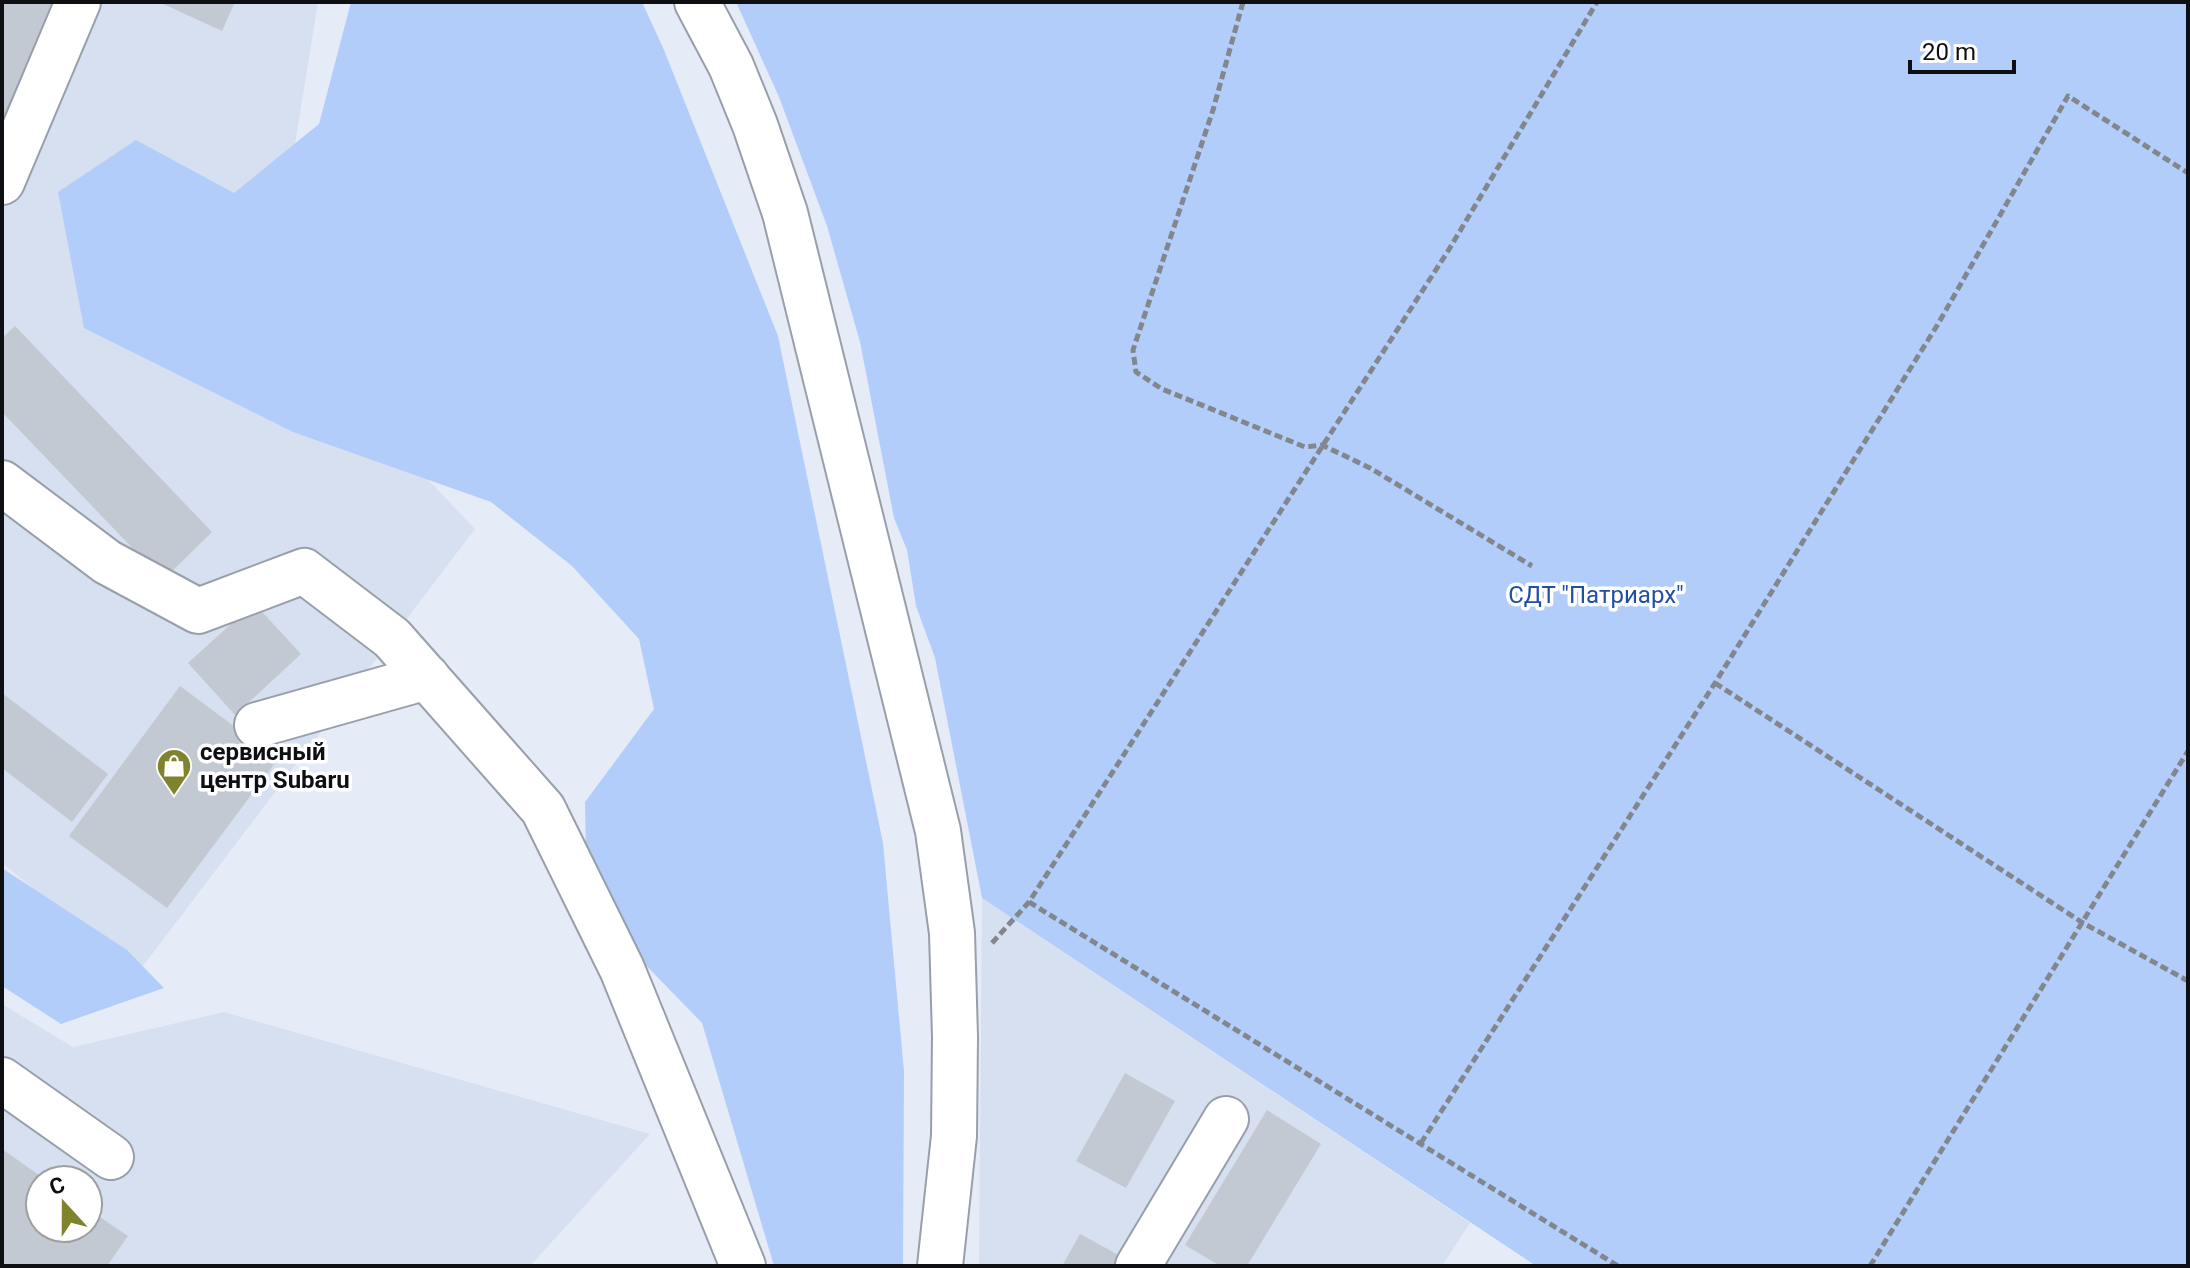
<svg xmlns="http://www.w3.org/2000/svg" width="2190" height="1268" font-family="Roboto,sans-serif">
  <rect width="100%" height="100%" fill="#e6ecf7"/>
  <!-- built -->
  <g fill="#d6e0f1" fill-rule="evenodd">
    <polygon points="2,2 318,2 268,312 475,529 137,974 2,863"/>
    <polygon points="982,898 1470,1223 1442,1266 979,1266"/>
    <path d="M2 1004 73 1047 224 1012 650 1134 530 1266H2ZM40 1180H88V1228H40Z"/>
  </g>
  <!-- green -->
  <g fill="#b3cdfb">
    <polygon points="351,2 642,2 664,50 778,336 883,843 904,1071 903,1266 774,1266 702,1023 633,952 586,861 585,802 654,709 639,639 572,566 491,502 293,432 84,328 58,192 136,140 234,193 319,124"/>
    <polygon points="736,2 2188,2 2188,1266 1536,1266 982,898 935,658 916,606 907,550 894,518 860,342 827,226 779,97"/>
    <polygon points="2,868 127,950 164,988 61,1024 2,986"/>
  </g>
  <!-- building -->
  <g fill="#c3c9d3">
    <polygon points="2,2 63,2 2,130"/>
    <polygon points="159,2 235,2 222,31"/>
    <polygon points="15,326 212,532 163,580 2,412 2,338"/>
    <polygon points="254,603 301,654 235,715 188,663"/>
    <polygon points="180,686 278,759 167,908 69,836"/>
    <polygon points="2,693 108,774 72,822 2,768"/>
    <polygon points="1125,1073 1175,1101 1126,1188 1076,1161"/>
    <polygon points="1267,1110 1321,1144 1247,1266 1220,1266 1185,1245"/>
    <polygon points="2,1149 46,1180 40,1180 40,1228 88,1228 88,1209 128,1236 107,1266 2,1266"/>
    <polygon points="1080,1234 1124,1258 1120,1266 1062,1266"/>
  </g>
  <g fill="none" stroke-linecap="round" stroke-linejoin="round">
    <defs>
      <g id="minor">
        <polyline points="697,2 731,66 755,125 785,213 938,831 952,933 955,1037 954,1136 940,1266"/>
        <polyline points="2,182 78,2"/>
        <polyline points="2,483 107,562 198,611 304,571 392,638 543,809 622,969 743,1266"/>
        <polyline points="257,725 427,677"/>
        <polyline points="2,1080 111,1157"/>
        <polyline points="1138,1266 1226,1119"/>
      </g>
    </defs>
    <!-- minor casing -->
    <use href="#minor" stroke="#999fa9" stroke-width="48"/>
    <!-- path -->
    <g stroke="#82868d" stroke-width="5" stroke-dasharray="8 4" stroke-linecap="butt">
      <polyline points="1243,2 1213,110 1133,350 1136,372 1162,389 1305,447 1322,445 1370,468 1532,566"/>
      <polyline points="1715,683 2083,923 2188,981"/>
      <polyline points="1029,902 1618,1266"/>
      <polyline points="992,943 1029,902 1448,251 1597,2"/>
      <polyline points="1421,1143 1715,683 1938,324 2068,96 2188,173"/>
      <polyline points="1870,1266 2188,751"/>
    </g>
    <!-- minor -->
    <use href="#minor" stroke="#fff" stroke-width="44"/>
  </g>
  <!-- icons -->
  <defs>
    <symbol id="shop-pin" viewBox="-11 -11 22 30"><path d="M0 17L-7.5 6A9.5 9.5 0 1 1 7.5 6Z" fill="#80832e" stroke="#fff"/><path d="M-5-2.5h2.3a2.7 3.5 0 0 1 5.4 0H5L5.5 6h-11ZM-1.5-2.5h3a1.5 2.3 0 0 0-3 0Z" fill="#fff"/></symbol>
  </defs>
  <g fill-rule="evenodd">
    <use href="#shop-pin" x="154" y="746" width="40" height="54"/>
  </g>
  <g text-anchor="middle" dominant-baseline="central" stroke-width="7" stroke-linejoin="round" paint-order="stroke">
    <!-- park labels -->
    <g font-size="24" fill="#214fa6" stroke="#fff">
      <text x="1596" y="595">СДТ "Патриарх"</text>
    </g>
    <!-- poi labels -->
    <g font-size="24" font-weight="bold" fill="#0d0f12" stroke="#fff" text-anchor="start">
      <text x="200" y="752">сервисный<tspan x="200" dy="28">центр Subaru</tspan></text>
    </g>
  </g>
  <!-- border -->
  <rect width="2190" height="1268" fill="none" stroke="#0d0f12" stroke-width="8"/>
  <!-- north arrow -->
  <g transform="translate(64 1204) rotate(339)"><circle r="38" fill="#ffffff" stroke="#9e9fa0" stroke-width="2"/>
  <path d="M0-6L14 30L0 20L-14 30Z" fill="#80832e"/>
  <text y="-12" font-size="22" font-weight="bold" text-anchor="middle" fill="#0d0f12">С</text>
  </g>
  <!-- scale -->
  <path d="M1910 60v12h104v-12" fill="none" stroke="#0d0f12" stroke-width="4"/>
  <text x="1922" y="60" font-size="24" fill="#0d0f12" stroke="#ffffff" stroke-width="6" paint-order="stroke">20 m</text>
</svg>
